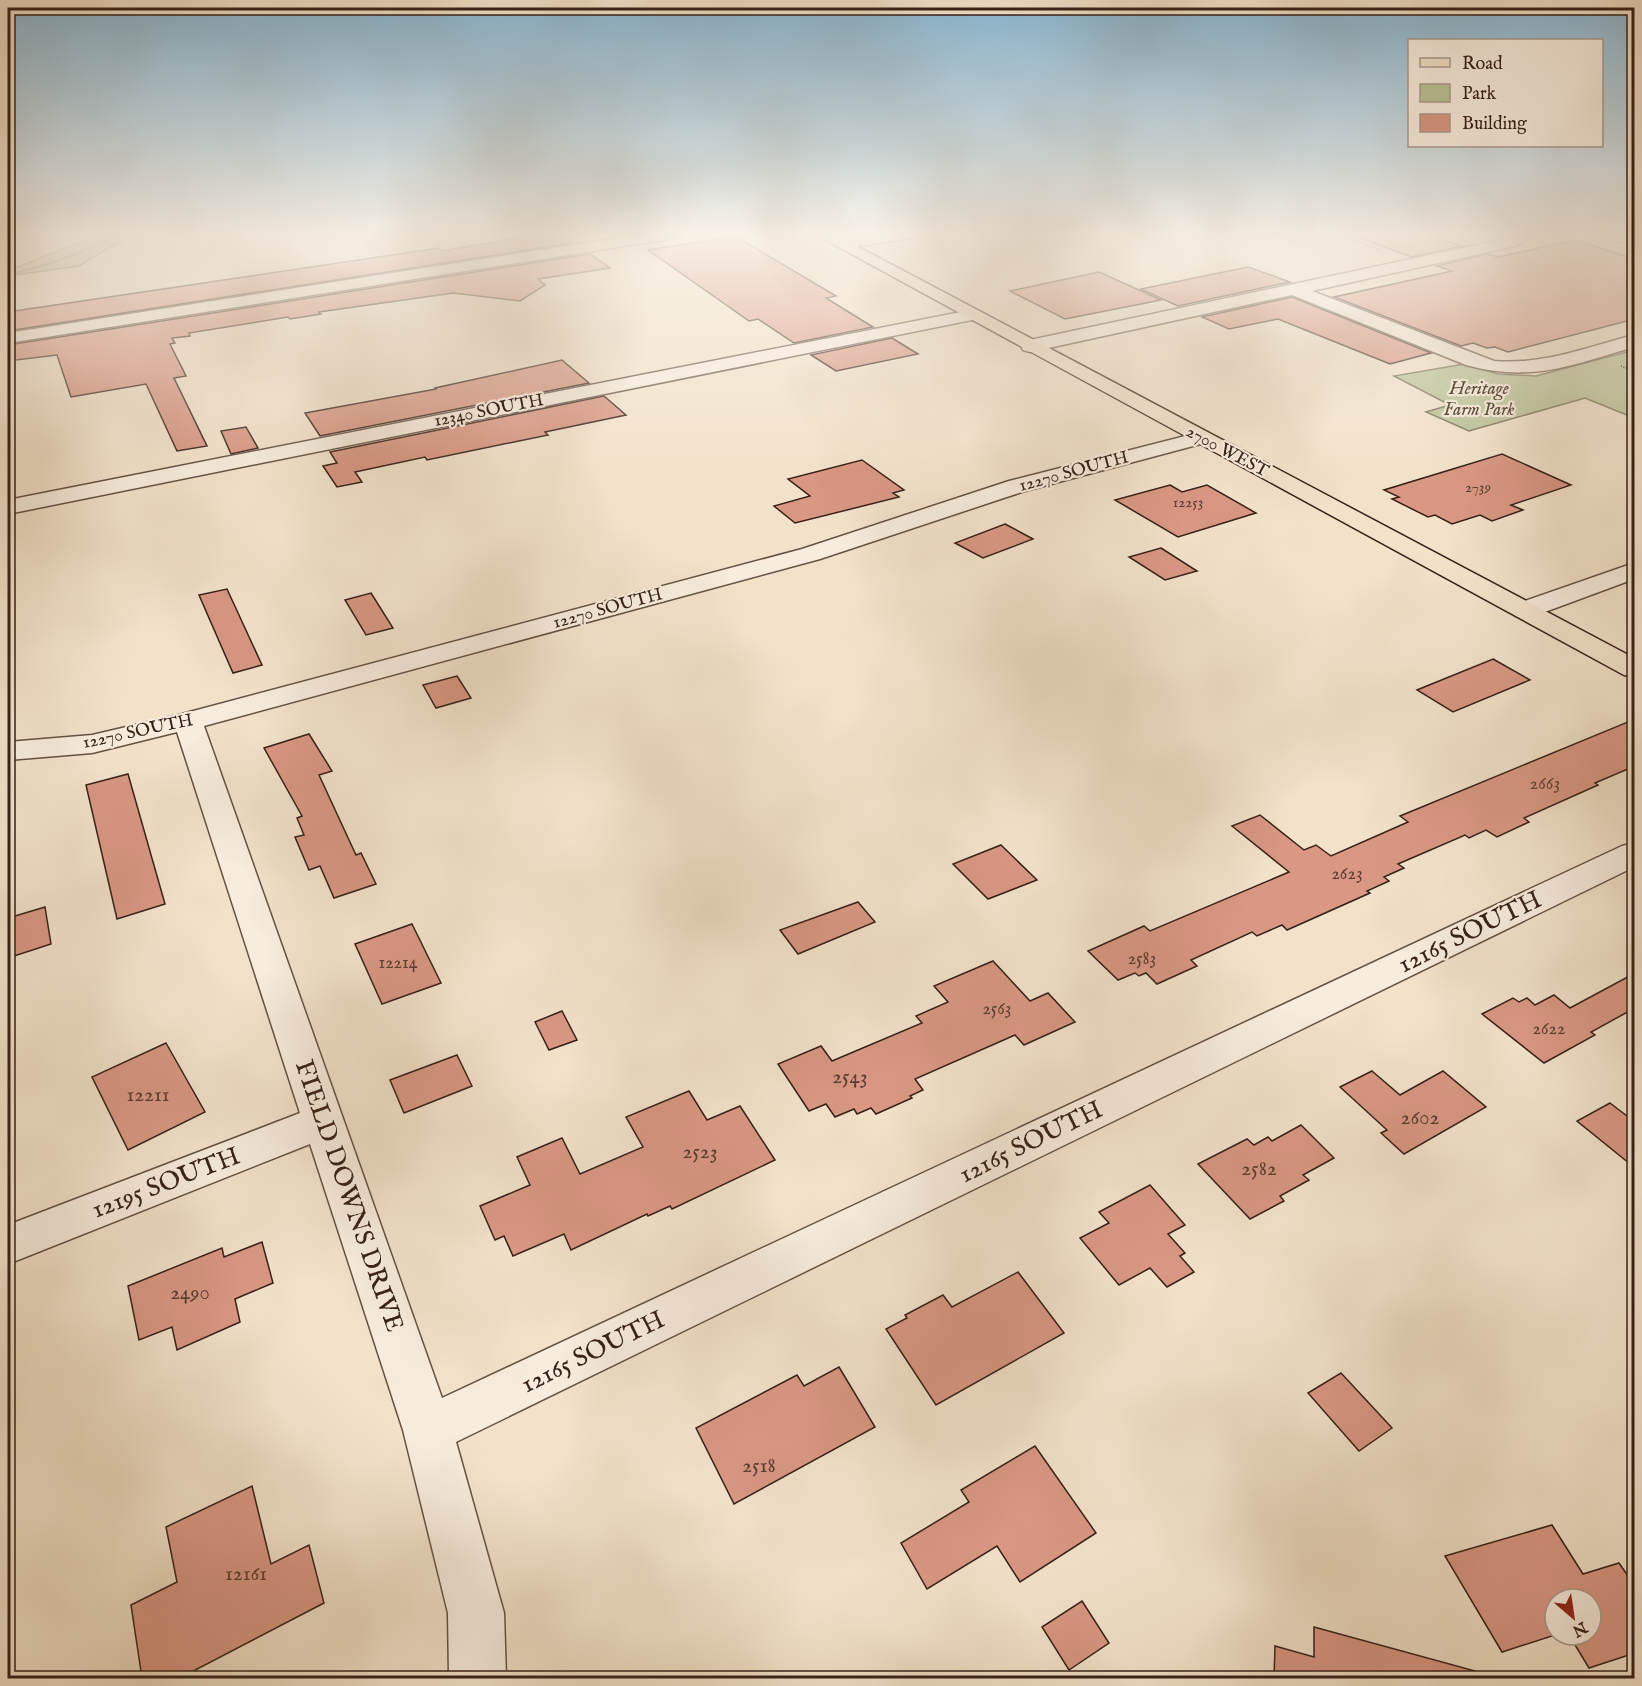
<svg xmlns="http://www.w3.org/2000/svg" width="1642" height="1686" font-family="'IM FELL English',serif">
  <rect width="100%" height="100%" fill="#f2e2ca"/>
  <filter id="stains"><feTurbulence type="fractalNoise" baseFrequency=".00333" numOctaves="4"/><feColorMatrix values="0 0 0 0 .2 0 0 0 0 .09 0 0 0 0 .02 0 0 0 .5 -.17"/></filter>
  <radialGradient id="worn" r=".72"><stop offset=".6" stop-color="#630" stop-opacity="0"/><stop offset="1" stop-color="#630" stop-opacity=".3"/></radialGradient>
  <!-- green -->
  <g fill="#b9c397" stroke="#787258" stroke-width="1.5">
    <polygon points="112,233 134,233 79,266 8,276 8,271 70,246"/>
    <polygon points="1634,350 1634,418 1585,398 1469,431 1426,412 1450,405 1394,376 1464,364 1498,374 1536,376"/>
  </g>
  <!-- building -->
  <g fill="#d99784" stroke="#362118" stroke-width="1.5">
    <polygon points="549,233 559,233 573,243 8,331 8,312 439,248 442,251"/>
    <polygon points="1354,233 1422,233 1462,246 1412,257 1354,236"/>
    <polygon points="735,236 836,296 826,298 873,327 794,343 758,319 749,321 648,250"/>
    <polygon points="1575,240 1635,259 1635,319 1508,352 1495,347 1487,348 1473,343 1461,346 1334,297 1452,271 1437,266 1488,254 1498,257"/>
    <polygon points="590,254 610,268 538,279 545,285 520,301 453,293 319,312 321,314 290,319 288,317 189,333 190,336 172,338 175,343 170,344 186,376 174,378 207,446 177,451 146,384 71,397 57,355 8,361 8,345"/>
    <polygon points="1248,267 1290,282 1178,306 1141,289"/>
    <polygon points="1099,272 1161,300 1065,319 1010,291"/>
    <polygon points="1292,297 1431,353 1390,364 1278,319 1229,329 1202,317"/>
    <polygon points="892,338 918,354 836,371 811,355"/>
    <polygon points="562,360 589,383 320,436 305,413 436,389 435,388"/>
    <polygon points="604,396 626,415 545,432 548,435 427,460 425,457 355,472 362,482 337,487 323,466 337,463 330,452"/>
    <polygon points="246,427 258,448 231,454 221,431"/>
    <polygon points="1502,454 1571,485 1511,505 1523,510 1492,521 1480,515 1452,524 1435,515 1428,517 1392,499 1399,497 1384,490"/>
    <polygon points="862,460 904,490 893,493 899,497 795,523 774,506 810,496 788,479"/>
    <polygon points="1170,485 1182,492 1207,485 1256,513 1178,537 1115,500"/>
    <polygon points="1005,524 1033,539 983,558 955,543"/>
    <polygon points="1161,548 1197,571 1165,580 1129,557"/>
    <polygon points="227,589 262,665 233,673 199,595"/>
    <polygon points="371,593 393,628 366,635 345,600"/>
    <polygon points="1493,659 1530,680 1453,712 1417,690"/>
    <polygon points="457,676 471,698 436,708 423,685"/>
    <polygon points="1635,719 1635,766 1595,783 1598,785 1524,818 1529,822 1497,837 1486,830 1469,838 1465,835 1398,864 1404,868 1384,877 1389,881 1367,891 1370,893 1287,930 1282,925 1257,936 1252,932 1191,960 1197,966 1157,984 1146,973 1139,976 1135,973 1118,980 1088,951 1144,926 1150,931 1289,872 1232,826 1260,815 1304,850 1316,845 1331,856 1408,822 1400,816"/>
    <polygon points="309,734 332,771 319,775 356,855 361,853 376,884 334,898 320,866 309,870 295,837 304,835 297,818 302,816 264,748"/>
    <polygon points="128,774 165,904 117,919 86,785"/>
    <polygon points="1001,845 1037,880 988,899 953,864"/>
    <polygon points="858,902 875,922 798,954 780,930"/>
    <polygon points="45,907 51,944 8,958 8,918"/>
    <polygon points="412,924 441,983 382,1004 355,944"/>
    <polygon points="993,961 1030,1001 1048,993 1075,1022 1024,1045 1015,1035 915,1079 923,1090 910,1096 912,1098 876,1114 871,1108 857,1114 854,1109 835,1117 826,1104 809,1111 778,1064 821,1046 832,1061 922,1023 916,1016 948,1002 934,986"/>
    <polygon points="1635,973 1635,1008 1591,1032 1595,1035 1544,1063 1482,1014 1513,998 1519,1002 1527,998 1535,1005 1554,995 1570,1008"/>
    <polygon points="562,1011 577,1040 549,1050 535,1022"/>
    <polygon points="166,1043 205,1112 128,1150 92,1077"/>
    <polygon points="457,1055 472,1086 404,1113 390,1080"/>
    <polygon points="1372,1071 1400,1095 1443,1071 1486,1107 1404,1154 1381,1133 1387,1130 1340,1087"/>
    <polygon points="689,1091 707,1120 740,1106 775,1160 672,1209 670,1206 648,1216 647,1214 571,1250 564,1234 513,1256 504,1236 495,1240 480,1206 530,1185 517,1157 562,1138 580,1174 643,1147 626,1117"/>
    <polygon points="1610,1103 1635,1122 1635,1168 1577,1121"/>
    <polygon points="1301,1125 1334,1158 1303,1175 1309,1180 1280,1196 1284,1201 1250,1219 1198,1164 1247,1139 1254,1145 1268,1137 1272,1141"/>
    <polygon points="1150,1185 1185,1225 1168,1234 1185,1253 1180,1256 1194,1272 1167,1287 1150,1268 1119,1285 1080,1238 1109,1223 1099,1212"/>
    <polygon points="262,1242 273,1283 235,1299 240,1322 177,1350 172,1327 139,1340 128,1286 222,1248 224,1257"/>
    <polygon points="1018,1272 1064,1333 936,1405 886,1329 907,1318 905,1315 943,1295 952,1307"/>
    <polygon points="839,1367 875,1427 734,1504 696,1428 797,1375 804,1386"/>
    <polygon points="1341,1373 1392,1428 1359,1451 1308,1393"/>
    <polygon points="1035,1446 1096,1533 1020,1582 997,1546 927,1589 901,1543 969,1502 961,1490"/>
    <polygon points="252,1486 271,1564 309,1545 324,1603 180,1678 142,1678 131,1605 177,1582 166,1527"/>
    <polygon points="1552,1525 1583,1574 1619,1563 1635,1586 1635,1653 1589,1668 1569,1635 1591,1635 1591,1599 1555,1599 1555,1635 1502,1652 1445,1556"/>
    <polygon points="1082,1601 1109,1643 1069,1670 1042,1627"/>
    <polygon points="1314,1627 1475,1671 1473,1678 1274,1678 1275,1646 1314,1657"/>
  </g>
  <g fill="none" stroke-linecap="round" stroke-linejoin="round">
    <defs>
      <g id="minor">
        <polygon points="8,233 35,233 32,236 8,242"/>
        <polygon points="649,233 684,233 676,238 8,343 8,333"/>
        <polygon points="884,233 919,233 911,238 842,249 834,244 842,239"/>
        <path d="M1520 233H1540L1515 246 1312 291 1494 361C1544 365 1587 347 1634 335V347C1572 365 1532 383 1466 365L1292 295 1030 352 1023 350 1021 346 1023 342 1030 340 1505 239Z"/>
        <polygon points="1598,233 1622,233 1634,236 1634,246 1601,236"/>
        <polygon points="971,310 977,311 980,315 977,319 8,514 8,500"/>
        <polygon points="1201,432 1208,434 1212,438 1208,442 1025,491 820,559 204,726 442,1398 1622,846 1634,843 1634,867 456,1442 504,1613 506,1678 449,1678 448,1613 403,1430 310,1144 8,1264 8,1225 300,1113 177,732 92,753 8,760 8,742 92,735 182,714 802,549 1009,481"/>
        <polygon points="1634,563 1634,579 1534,616 1525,618 1516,616 1512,610 1516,604"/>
      </g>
      <polygon id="major" points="813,233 832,233 1634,658 1634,677 1624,675"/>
    </defs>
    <!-- minor casing -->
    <use href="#minor" stroke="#655144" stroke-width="3"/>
    <!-- major casing -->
    <use href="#major" stroke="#362118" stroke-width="3"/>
    <!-- path -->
    <g stroke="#362118" stroke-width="2" stroke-dasharray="1 1.5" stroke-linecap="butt">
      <polyline points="1334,233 1381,250"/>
      <path d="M8 274C49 266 86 251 123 233"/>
      <polyline points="1621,366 1634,371"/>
    </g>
    <!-- minor -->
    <use href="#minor" fill="#f7ecdd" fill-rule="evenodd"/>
    <!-- major -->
    <use href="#major" fill="#f2e2ca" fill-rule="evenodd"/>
  </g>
  <!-- sky -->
  <linearGradient id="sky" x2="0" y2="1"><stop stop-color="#89b8d5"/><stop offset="0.5" stop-color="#f9f2e7"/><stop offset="1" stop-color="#f9f2e7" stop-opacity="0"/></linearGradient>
  <rect width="1642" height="469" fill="url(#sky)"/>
  <g text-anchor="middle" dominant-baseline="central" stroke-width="4.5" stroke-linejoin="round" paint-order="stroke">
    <!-- far-number labels -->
    <g font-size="15" fill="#5f3e33">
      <text x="1478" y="487">2739</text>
      <text x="1188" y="502">12253</text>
    </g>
    <!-- far-park labels -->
    <g font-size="18" font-style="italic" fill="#5d523e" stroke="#f7ecdd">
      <text x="1479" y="389">Heritage<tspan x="1479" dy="21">Farm Park</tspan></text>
    </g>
    <!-- far-street labels -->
    <g font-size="18" fill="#362118" stroke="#f7ecdd">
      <text transform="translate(489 411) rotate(-11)">12340 SOUTH</text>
      <text transform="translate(1227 452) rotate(28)">2700 WEST</text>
      <text transform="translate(1074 472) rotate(-15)">12270 SOUTH</text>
      <text transform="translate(608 609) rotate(-15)">12270 SOUTH</text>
      <text transform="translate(138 732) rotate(-12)">12270 SOUTH</text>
    </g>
    <!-- number labels -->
    <g font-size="18" fill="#5f3e33">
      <text x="1545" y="784">2663</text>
      <text x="1347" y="874">2623</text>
      <text x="1142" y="959">2583</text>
      <text x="398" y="963">12214</text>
      <text x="997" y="1009">2563</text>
      <text x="1549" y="1029">2622</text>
    </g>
    <!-- near-number labels -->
    <g font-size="21" fill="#5f3e33">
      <text x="850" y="1077">2543</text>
      <text x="148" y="1095">12211</text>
      <text x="1420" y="1118">2602</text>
      <text x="700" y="1152">2523</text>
      <text x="1259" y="1169">2582</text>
      <text x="190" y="1293">2490</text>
      <text x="759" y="1466">2518</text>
      <text x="246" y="1574">12161</text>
    </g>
    <!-- near-street labels -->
    <g font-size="26" fill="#362118" stroke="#f7ecdd">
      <text transform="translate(1470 932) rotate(-26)">12165 SOUTH</text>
      <text transform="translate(1031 1142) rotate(-26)">12165 SOUTH</text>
      <text transform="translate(166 1183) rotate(-21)">12195 SOUTH</text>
      <text transform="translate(349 1196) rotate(71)">FIELD DOWNS DRIVE</text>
      <text transform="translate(593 1352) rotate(-26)">12165 SOUTH</text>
    </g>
  </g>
  <!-- margin -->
  <rect width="1642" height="1686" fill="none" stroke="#f2e2ca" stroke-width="30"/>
  <rect x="9" y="9" width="1624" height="1668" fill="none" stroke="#362118" stroke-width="3"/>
  <rect x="15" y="15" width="1612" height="1656" fill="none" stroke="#362118" stroke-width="1.5"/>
  <!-- legend -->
  <rect x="1408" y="39" width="195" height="108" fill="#f7ecdd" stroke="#aa9b8e" stroke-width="1.5"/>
  <rect x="1420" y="58" width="30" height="9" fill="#f2e2ca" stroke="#aa9b8e" stroke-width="1.5"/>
  <text x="1462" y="69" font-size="18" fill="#362118">Road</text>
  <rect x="1420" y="84" width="30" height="18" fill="#b9c397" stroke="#aa9b8e" stroke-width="1.5"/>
  <text x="1462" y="99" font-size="18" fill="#362118">Park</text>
  <rect x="1420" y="114" width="30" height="18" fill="#d99784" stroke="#aa9b8e" stroke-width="1.5"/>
  <text x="1462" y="129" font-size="18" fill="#362118">Building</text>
  <!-- north arrow -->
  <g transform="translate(1573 1617) rotate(151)"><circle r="28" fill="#f7ecdd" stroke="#aa9b8e" stroke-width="1.5"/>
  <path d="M0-4.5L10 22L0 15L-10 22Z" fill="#8f2418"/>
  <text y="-9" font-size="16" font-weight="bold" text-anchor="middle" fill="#362118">N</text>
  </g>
  <rect width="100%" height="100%" filter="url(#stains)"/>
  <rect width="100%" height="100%" fill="url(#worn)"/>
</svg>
